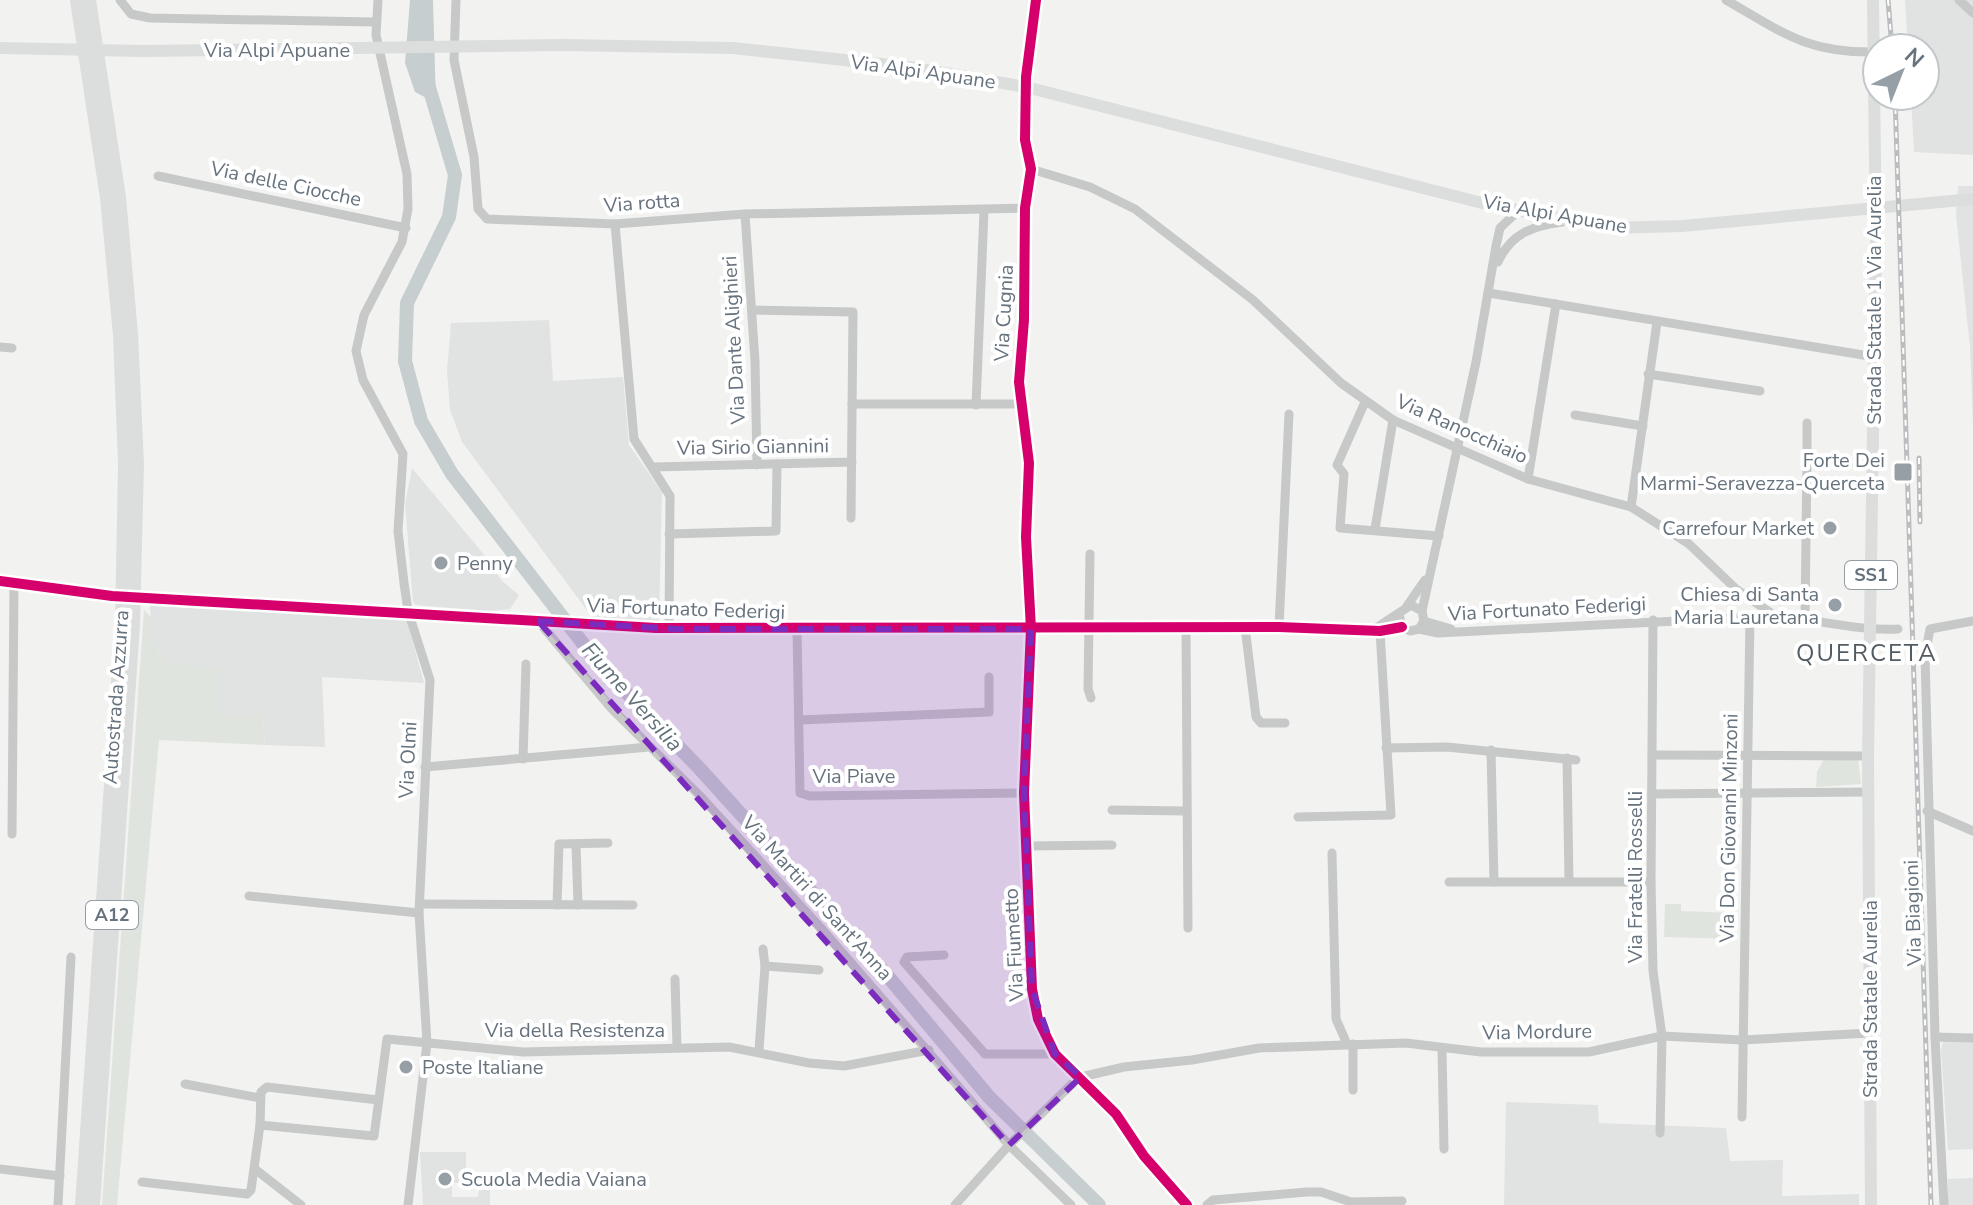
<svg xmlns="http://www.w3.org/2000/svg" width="1973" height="1205" font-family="'Nunito Sans',sans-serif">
  <rect width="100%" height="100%" fill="#f2f2f1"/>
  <!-- built -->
  <g fill="#e1e2e2">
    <polygon points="1905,0 1973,0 1973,155 1914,152 1911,96 1925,96 1925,48 1908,48"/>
    <polygon points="1958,186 1973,186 1973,424 1970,347 1956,215"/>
    <polygon points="549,320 553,381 623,377 629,445 662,492 659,623 592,617 462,442 450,410 447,371 451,323"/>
    <polygon points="412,468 481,551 502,581 519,595 510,609 489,611 416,605 413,602 405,504"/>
    <polygon points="149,598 406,617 424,683 322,677 325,747 265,745 263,716 219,715 163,658 153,639"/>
    <polygon points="1943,1041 1973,1042 1973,1149 1948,1150 1941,1050"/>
    <polygon points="1506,1102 1598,1105 1599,1123 1726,1128 1730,1161 1783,1160 1782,1196 1859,1194 1859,1205 1504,1205"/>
    <polygon points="420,1152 466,1152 466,1183 452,1183 452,1197 478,1197 479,1190 490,1190 490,1205 423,1205"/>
    <polygon points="1973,1178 1973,1205 1948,1205 1948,1179"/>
  </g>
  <!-- green -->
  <g fill="#e0e4df">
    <path d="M144 610 151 617C153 635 154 651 170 663L219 668V715H263L265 745 159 740 117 1205H102Z"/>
    <polygon points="1824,759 1858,759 1861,784 1816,787 1817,772"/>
    <polygon points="1665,904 1681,904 1681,911 1736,913 1736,939 1664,937"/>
  </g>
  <!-- water -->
  <polygon fill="#c7ced0" points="410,0 433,0 436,103 415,92 405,63"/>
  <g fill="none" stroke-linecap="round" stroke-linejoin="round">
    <!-- river -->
    <polyline stroke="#c7ced0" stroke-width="14" points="428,84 455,175 449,217 407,303 405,361 421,421 452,474 598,663 700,769 891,980 989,1097 1099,1205"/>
    <!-- minor -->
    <g stroke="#c7c8c8" stroke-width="9">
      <polyline points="120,0 131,14 150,18 375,22"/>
      <polyline points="378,0 376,35 407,174 408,209 402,242 364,315 356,351 363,380 403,454 398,531 404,583 408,611 430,680 419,913 427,1043 408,1205"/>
      <polyline points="456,0 454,60 474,157 478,209 487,219 615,224 745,214 1025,208"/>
      <polyline points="1036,0 1026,77 1025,140 1031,169 1025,208 1024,320 1019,382 1029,463 1026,537 1031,629 1024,793 1032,989 1038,1019 1055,1054 1116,1114 1144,1156 1187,1205"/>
      <path d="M1726 0C1782 32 1806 53 1874 52"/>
      <polyline points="1959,0 1973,13"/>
      <polyline points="1031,169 1090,187 1135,209 1253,300 1341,383 1393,420 1528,479 1631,507 1689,544 1736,589 1775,616"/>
      <polyline points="158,176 406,228"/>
      <polyline points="745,214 755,361 757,465"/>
      <polyline points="615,224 634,439 670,496 669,628"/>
      <path d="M1498 262C1511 233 1533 226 1562 222"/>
      <polyline points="1489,293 1875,357"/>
      <polyline points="752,310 853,312 851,518"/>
      <polyline points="0,347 12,348"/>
      <polyline points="1648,374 1760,391"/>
      <polyline points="1365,402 1337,465 1344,474 1340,528 1439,536"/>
      <polyline points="852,404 1020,404"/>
      <polyline points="976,405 984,211"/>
      <polyline points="1575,415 1643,426"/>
      <polyline points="1807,457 1807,423"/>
      <polyline points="654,467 852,462"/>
      <polyline points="1528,479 1556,304"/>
      <polyline points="1631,507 1657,322"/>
      <polyline points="1375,529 1393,420"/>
      <polyline points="669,534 776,531 777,464"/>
      <polyline points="1090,554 1088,689 1091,698"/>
      <polyline points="0,581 112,596 656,628 1279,627 1380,631 1402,627"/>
      <polyline points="1407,606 1425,580"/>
      <polyline points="1422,611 1476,362 1496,246 1500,228 1518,211"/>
      <polyline points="1805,618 1807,457 1873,465"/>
      <polyline points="1653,620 1651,882 1653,971 1662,1036 1660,1133"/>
      <polyline points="538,621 612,709 702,798 820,927 1009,1145 1071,1205"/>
      <polyline points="1424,621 1451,629"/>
      <polyline points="1186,627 1188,928"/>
      <polyline points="1245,627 1256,717 1261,723 1285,723"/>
      <polyline points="1279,627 1289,414"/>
      <polyline points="1376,628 1411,605 1422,611 1424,621 1419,629 1410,631 1402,627 1399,614"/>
      <path d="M1419 629 1438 633 1775 616C1817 619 1855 631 1898 629"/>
      <polyline points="797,630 800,793 810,796 1024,793"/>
      <polyline points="800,720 989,712 989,677"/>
      <polyline points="1386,748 1447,747 1576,760"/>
      <polyline points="1491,750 1494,882"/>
      <polyline points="1652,755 1868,756"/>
      <polyline points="1567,758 1569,881"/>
      <polyline points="523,759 526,664"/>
      <polyline points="425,767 649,747"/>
      <polyline points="1652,794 1869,792"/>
      <polyline points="1112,810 1185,811"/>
      <polyline points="1927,811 1973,831"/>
      <polyline points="1298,817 1391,815 1380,631"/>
      <polyline points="12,834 14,584"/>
      <polyline points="576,845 578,905"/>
      <polyline points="1027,846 1112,845"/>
      <polyline points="1332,853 1336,1019 1347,1044"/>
      <polyline points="1449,882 1651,882"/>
      <polyline points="249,896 419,913"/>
      <polyline points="420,904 633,905"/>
      <polyline points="557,905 559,844 608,843"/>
      <polyline points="944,955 907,957 904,962 985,1054 1055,1054"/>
      <polyline points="765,966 819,970"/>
      <polyline points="675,979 677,1047"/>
      <polyline points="1935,1037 1973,1038"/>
      <polyline points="759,1050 765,966 763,949"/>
      <polyline points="1442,1050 1444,1149"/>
      <polyline points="185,1084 260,1098"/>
      <polyline points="1353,1090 1353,1044"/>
      <polyline points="378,1100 267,1087 261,1092 260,1125 374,1136 387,1039 523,1052 729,1047 809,1063 844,1066 929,1050"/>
      <polyline points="1742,1117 1750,617"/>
      <polyline points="0,1169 60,1176"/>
      <polyline points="255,1169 301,1205"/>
      <polyline points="142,1182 247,1194 251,1190 260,1125"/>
      <polyline points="58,1205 71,957"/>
      <polyline points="955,1205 1009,1145 1074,1082 1081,1077 1124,1067 1192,1060 1259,1048 1406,1043 1481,1052 1589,1052 1662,1036 1742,1040 1870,1033"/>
      <polyline points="1207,1205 1213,1200 1307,1192 1321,1192 1351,1202 1402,1201"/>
      <polyline points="1944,1205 1935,1037 1925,656 1930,629 1973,621"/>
    </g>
    <!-- major -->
    <g stroke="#dcdddd" stroke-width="12">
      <polyline points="0,48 144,51 563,45 733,48 909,67 1026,87 1490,205 1612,228 1682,226 1973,199"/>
      <polyline points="1871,1205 1868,756 1876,242 1873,0"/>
    </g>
    <!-- highway -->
    <g stroke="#dcdddd" stroke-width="14">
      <polyline points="77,0 107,198 120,335 125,464 122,625 82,1205"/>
      <polyline points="89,0 119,197 131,334 137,464 133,625 93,1205"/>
    </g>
    <defs>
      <g id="rail">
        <polyline points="1888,0 1892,48"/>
        <polyline points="1895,96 1931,1205"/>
        <polyline points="1919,458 1920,522"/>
      </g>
    </defs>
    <!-- rail casing -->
    <use href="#rail" stroke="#bcbdbe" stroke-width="5"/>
    <!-- rail -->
    <use href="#rail" stroke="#fff" stroke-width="2" stroke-dasharray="6" stroke-linecap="butt"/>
    <defs>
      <g id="cycleway">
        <polyline points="1036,0 1026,77 1025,140 1031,169 1025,208 1024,320 1019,382 1029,463 1026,537 1031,629 1024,793 1032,989 1038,1019 1055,1054 1116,1114 1144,1156 1187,1205"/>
        <polyline points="0,581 112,596 656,628 1279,627 1380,631 1402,627"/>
      </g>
    </defs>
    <!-- cycleway casing -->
    <use href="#cycleway" stroke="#fff" stroke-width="15"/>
    <!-- cycleway -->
    <use href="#cycleway" stroke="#d6006c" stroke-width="10"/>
  </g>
  <!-- marked area -->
  <path fill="#7b2cbf" fill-opacity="0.2" stroke="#7b2cbf" stroke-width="6" stroke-dasharray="16 10" stroke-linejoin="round" d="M538 621 678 629H1031L1024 793 1032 989 1055 1054 1081 1077 1009 1145Z"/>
  <!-- markers -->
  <g fill="#979fa6" stroke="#fff" stroke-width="3">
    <rect x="1893" y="462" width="20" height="20" rx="4"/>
    <circle cx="1830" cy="528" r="8"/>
    <circle cx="441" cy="563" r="8"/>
    <circle cx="1835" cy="605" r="8"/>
    <circle cx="406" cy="1067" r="8"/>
    <circle cx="445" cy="1179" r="8"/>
  </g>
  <g text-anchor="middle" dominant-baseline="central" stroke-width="8" stroke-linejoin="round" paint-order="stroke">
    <!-- shield labels -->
    <g fill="#fff" stroke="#949ca4" stroke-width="2">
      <rect x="1845" y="561" width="52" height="28" rx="6"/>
      <rect x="86" y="901" width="52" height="28" rx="6"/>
    </g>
    <g font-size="18" font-weight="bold" fill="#66727d">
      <text x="1871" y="575">SS1</text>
      <text x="112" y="915">A12</text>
    </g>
    <!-- street labels -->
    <g font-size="20" fill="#66727d" stroke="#fff">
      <text x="277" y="50">Via Alpi Apuane</text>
      <text transform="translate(923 72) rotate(8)">Via Alpi Apuane</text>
      <text transform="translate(286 184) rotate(12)">Via delle Ciocche</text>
      <text transform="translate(642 203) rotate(-4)">Via rotta</text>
      <text transform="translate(1555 214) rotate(10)">Via Alpi Apuane</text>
      <text transform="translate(1874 300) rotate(-90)">Strada Statale 1 Via Aurelia</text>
      <text transform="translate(1004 313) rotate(-87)">Via Cugnia</text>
      <text transform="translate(734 340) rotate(-93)">Via Dante Alighieri</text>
      <text transform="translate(1462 429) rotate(24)">Via Ranocchiaio</text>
      <text transform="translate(753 447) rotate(-1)">Via Sirio Giannini</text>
      <text transform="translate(686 609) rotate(2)">Via Fortunato Federigi</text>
      <text transform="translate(1547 609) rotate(-3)">Via Fortunato Federigi</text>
      <text transform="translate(116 697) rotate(-86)">Autostrada Azzurra</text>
      <text transform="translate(408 760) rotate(-87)">Via Olmi</text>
      <text x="854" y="776">Via Piave</text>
      <text transform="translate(1729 828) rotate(-89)">Via Don Giovanni Minzoni</text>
      <text transform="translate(1635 877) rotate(-90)">Via Fratelli Rosselli</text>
      <text transform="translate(817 898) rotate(48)">Via Martiri di Sant'Anna</text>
      <text transform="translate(1913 913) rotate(-92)">Via Biagioni</text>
      <text transform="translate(1014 945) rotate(-93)">Via Fiumetto</text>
      <text transform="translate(1870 999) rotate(-90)">Strada Statale Aurelia</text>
      <text x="575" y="1030">Via della Resistenza</text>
      <text transform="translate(1537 1032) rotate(-1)">Via Mordure</text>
    </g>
    <!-- poi labels -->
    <g font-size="20" fill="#66727d" stroke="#fff" text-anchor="end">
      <text x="1885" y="460">Forte Dei<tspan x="1885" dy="23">Marmi-Seravezza-Querceta</tspan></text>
      <text x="1814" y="528">Carrefour Market</text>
      <text x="457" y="563" text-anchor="start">Penny</text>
      <text x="1819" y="594">Chiesa di Santa<tspan x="1819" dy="23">Maria Lauretana</tspan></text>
      <text x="422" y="1067" text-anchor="start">Poste Italiane</text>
      <text x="461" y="1179" text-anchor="start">Scuola Media Vaiana</text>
    </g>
    <!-- water labels -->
    <g font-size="22" font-style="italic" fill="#62737b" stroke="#fff">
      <text transform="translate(632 697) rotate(48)">Fiume Versilia</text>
    </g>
    <!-- quarter labels -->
    <g font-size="24" letter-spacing="2" fill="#535c63" stroke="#fff">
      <text x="1867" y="653">QUERCETA</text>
    </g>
  </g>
  <!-- north arrow -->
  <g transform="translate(1901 72) rotate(43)"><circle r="38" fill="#ffffff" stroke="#c2c7cb" stroke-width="2"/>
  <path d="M0-6L14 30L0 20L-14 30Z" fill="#979fa6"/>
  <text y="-12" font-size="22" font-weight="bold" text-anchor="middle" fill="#66727d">N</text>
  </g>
</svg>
